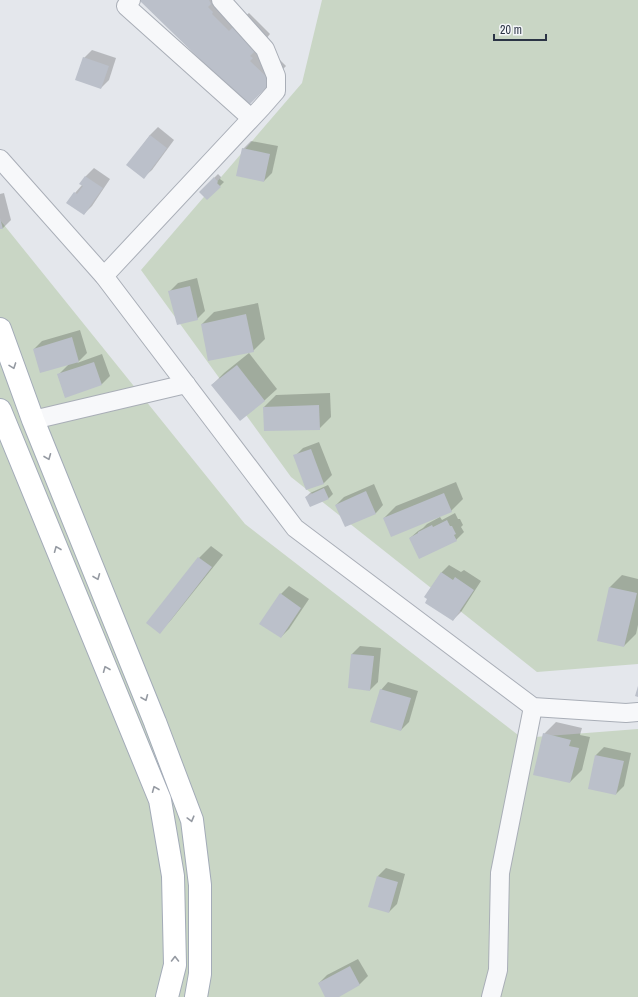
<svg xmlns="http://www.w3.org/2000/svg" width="638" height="997" font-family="'Archivo Narrow',sans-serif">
  <rect width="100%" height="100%" fill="#e4e7ec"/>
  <!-- green -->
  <g fill="#c9d6c5">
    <polygon points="322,0 638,0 638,664 537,672 291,477 141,270 302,83"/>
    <polygon points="0,220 245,524 522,738 638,729 638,997 0,997"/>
  </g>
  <!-- shadow -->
  <g fill="#0003">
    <polygon points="140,0 228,0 245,16 249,13 270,34 265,40 265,45 286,66 248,105"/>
    <polygon points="92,50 116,58 109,80 101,88 84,58"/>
    <polygon points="158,127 174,140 152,170 144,177 128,165 150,135"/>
    <polygon points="251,141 278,146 272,173 264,181 243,149"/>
    <polygon points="94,168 110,179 92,206 84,214 75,193 82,185 81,184 86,176"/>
    <polygon points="218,174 221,177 220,179 224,182 207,199 200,192"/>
    <polygon points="4,193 11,220 3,228 0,228 0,194"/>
    <polygon points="197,278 205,311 197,319 170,291 178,283"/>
    <polygon points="258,303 265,339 253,351 202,324 214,312"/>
    <polygon points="80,330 87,353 77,363 102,354 110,376 102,384 65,396 58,375 69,364 34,349 42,341"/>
    <polygon points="249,353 277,389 265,400 240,420 212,385 224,373"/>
    <polygon points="330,393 331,417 319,429 264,407 276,395"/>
    <polygon points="319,442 332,475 324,483 307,489 295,456 303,448"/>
    <polygon points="456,482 463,499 451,511 384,518 396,506"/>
    <polygon points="374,484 383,505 376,513 346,526 336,505 344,497"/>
    <polygon points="328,485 333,494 329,498 310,506 306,497 310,493"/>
    <polygon points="455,513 458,519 460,519 463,525 461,527 464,532 456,540 410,538 418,531 423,528 427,524 440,517 442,520"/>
    <polygon points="211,546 223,555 171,620 160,632 199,558"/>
    <polygon points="449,565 461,572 464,570 481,581 461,612 453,620 441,573"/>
    <polygon points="622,575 638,579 638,625 636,634 624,646 598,640 610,587"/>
    <polygon points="289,586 309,599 289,629 281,637 281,594"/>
    <polygon points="360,646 381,648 378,682 370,690 349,687 352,654"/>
    <polygon points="388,682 418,691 409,722 401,730 381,690"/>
    <polygon points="556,722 582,728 580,735 590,737 582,770 570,782 544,734"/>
    <polygon points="604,747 631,753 624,786 616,794 589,788 596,755"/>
    <polygon points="386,868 405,874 397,904 389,912 378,876"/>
    <polygon points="358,959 368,976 360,984 337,997 326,997 319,983 327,975"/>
  </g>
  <!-- building -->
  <g fill="#bbc0ca">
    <polygon points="139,0 209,0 211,4 208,7 213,12 212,14 229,31 233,27 256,50 250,56 253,58 250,61 272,82 248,106"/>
    <polygon points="83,57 109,66 101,89 75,80"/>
    <polygon points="150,135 167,148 144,179 126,165"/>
    <polygon points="242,148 270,154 264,182 236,176"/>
    <polygon points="85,176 103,188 84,215 66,203 74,192 77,194 83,186 79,184"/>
    <polygon points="214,177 218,182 217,183 221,187 207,200 199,192"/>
    <polygon points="0,218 3,229 0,229"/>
    <polygon points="190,286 198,320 177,325 168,291"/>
    <polygon points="246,314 254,352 208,361 201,324"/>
    <polygon points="72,337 79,362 40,373 33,349"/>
    <polygon points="94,362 102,385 65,398 57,374"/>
    <polygon points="237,365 265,401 240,421 211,385"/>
    <polygon points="319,405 320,430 264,431 263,407"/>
    <polygon points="311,449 324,484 306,490 293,455"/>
    <polygon points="324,488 329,499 310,507 305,497"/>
    <polygon points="366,491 376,514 345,527 335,505"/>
    <polygon points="444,493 452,512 391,537 383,518"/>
    <polygon points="447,520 450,526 452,526 456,534 454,535 457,541 419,559 409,538 418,533 418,532 432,525 433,527"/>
    <polygon points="198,557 212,567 160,634 146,623"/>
    <polygon points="441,572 453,580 455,577 474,590 453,621 425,603 427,599 424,597"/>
    <polygon points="609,587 637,593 624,647 597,641"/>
    <polygon points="280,593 301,608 281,638 259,624"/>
    <polygon points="351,654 374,656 370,691 348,688"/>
    <polygon points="638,686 638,697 635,696"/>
    <polygon points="380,689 411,698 401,731 370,722"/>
    <polygon points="543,733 571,740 569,746 579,748 570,783 533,775"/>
    <polygon points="595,755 624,761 616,795 588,789"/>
    <polygon points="377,876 398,882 389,913 368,907"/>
    <polygon points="350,966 360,985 339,997 325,997 318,983"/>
  </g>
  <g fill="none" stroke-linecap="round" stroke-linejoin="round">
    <defs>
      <g id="street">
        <polyline points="131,0 126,6 251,118"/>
        <polyline points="0,159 104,276 295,528 533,707 626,713 638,712"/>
        <polyline points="104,276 262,107 276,91 276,76 265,49 221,0"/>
        <polyline points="33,420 186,384"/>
        <polyline points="491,997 498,970 500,873 533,707"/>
      </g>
      <g id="primary">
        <polyline points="0,329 33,420 155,722 192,820 200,885 200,974 196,997"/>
        <polyline points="0,410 160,800 173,876 175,965 167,997"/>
      </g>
    </defs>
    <!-- street casing -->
    <use href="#street" stroke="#a9aeb7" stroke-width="20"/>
    <!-- primary casing -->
    <use href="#primary" stroke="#a3abb8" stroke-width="24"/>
    <!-- street -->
    <use href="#street" stroke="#f7f8fa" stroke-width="18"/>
    <!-- primary -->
    <use href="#primary" stroke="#fff" stroke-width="22"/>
  </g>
  <!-- one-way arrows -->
  <defs><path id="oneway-chevron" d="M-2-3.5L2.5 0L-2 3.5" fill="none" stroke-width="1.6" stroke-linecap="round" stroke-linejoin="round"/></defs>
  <g stroke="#959aa2">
    <use href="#oneway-chevron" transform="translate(13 366) rotate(70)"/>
    <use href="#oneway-chevron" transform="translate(48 457) rotate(68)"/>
    <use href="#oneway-chevron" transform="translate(57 549) rotate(-112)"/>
    <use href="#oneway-chevron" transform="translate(97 577) rotate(68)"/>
    <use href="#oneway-chevron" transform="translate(106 669) rotate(-112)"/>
    <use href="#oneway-chevron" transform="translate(145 698) rotate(68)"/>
    <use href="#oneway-chevron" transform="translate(155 789) rotate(-112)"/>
    <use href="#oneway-chevron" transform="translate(191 819) rotate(75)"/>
    <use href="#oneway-chevron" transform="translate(175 959) rotate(-90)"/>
  </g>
  <!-- scale -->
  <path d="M494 34v6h52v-6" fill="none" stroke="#2b3445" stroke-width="2"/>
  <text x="500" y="34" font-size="12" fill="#2b3445" stroke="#f4f6f9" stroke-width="3" paint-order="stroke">20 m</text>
</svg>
